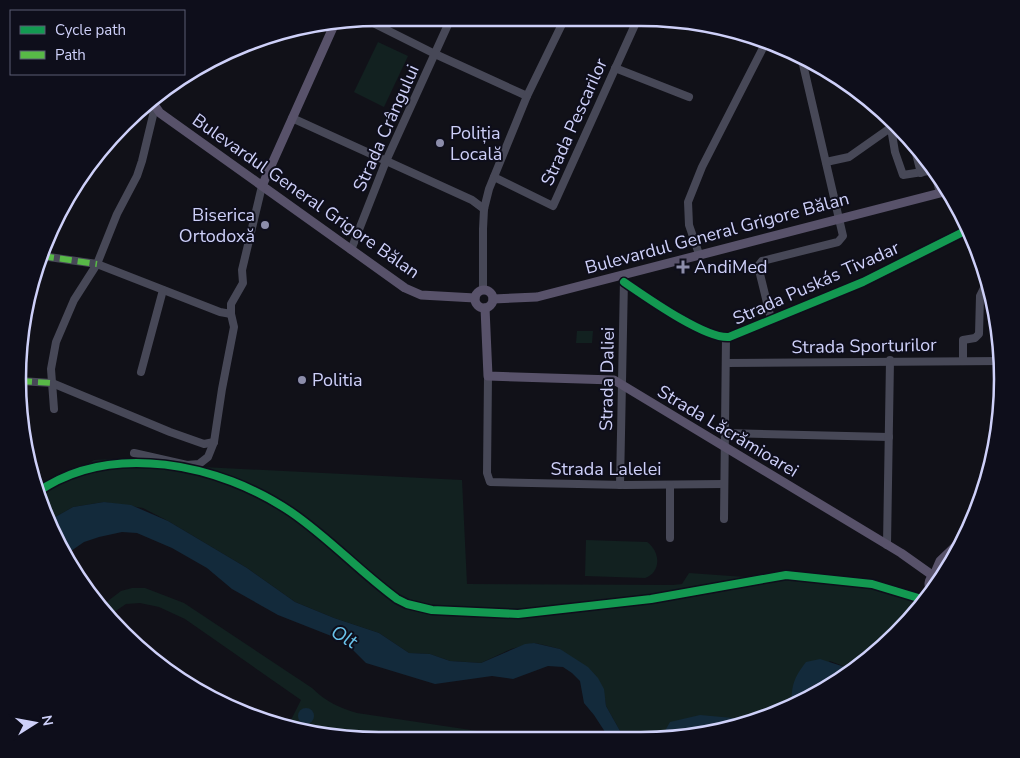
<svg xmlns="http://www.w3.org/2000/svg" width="1020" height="758" font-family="'Nunito Sans',sans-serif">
  <rect width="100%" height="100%" fill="#111118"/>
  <!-- green -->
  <g fill="#122120">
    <polygon points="378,42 408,56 384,107 354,92"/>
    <polygon points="577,331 593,331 592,343 576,343"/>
    <polygon points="114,459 183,466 462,480 467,584 673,585 682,584 689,573 745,577 775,573 846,578 884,584 927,597 913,618 861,666 854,670 830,661 791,703 791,706 779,713 688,737 624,738 606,706 605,699 560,649 544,645 534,643 511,649 481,663 450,661 430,654 409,653 379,633 334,618 295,602 247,568 168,521 143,508 104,502 73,507 50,520 36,490 42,496 94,460"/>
    <path d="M586 540 647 542C660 551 662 572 645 578L585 576Z"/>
    <path d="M132 588H145L184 603 312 688C325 701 339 708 357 713L484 732 495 739H461L394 730 393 739C353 740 328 736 290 722L301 700 185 619 159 607 140 603 126 604 108 616 100 607 121 591Z"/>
  </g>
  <!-- water -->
  <g fill="#132a3b">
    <polygon points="104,502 131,505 168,521 247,568 295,602 334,618 379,633 409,653 430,654 450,661 481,663 525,644 534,643 560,649 588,667 598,678 604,689 606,706 624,738 609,738 594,715 584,703 580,681 572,673 563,667 548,666 513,679 492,676 435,684 366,663 344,641 278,615 232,589 207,568 172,548 137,533 122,532 99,537 84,542 68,553 50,520 73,507"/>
    <path d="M820 659 854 670 828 685C820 682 816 683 809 688L806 697 791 706C792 685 793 679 806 662Z"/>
    <circle cx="306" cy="716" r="8"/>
    <polygon points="700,715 733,718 744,722 688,737 661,738 670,722"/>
  </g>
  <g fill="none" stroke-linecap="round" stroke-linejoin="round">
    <!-- minor -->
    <g stroke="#474857" stroke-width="8">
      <polyline points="365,19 435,54 527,96"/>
      <polyline points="615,68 689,97"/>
      <polyline points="292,118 472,200 484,209"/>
      <polyline points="891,128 895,152 903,175 935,170"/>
      <polyline points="914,146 921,173"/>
      <polyline points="826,162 849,157 893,126"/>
      <polyline points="934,170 940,193"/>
      <polyline points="494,177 553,206 638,18"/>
      <polyline points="351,250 386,161 451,18"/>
      <polyline points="699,254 689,225 688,202 702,167 765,44"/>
      <polyline points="42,256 97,264 220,312 231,314"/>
      <path d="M624 282C646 297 705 339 729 337L863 282 969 229"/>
      <polyline points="483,290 483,229 484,209 489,189 527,96 565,18"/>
      <polyline points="771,319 758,266 762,261 838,242 843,236 802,60"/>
      <polyline points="963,361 963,340 975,338 979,334 980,296 988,280"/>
      <polyline points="727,363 1002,361"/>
      <polyline points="141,372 163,290"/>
      <polyline points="488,376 487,473 490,482 625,485 724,484"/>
      <polyline points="20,381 52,383 170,432 204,444 214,442"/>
      <polyline points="54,409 51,369 56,342 74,300 97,264 117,214 137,176 142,161 155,107 149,107"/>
      <polyline points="725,433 889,437"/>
      <polyline points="134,453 187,465 199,464 208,457 214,442 222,389 234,327 231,314 231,304 243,283 242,270 262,186"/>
      <polyline points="620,485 624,279"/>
      <polyline points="670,485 670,538"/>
      <polyline points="724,519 726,337"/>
      <polyline points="887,545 890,360"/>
      <polyline points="248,715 251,711"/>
    </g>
    <!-- major -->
    <g stroke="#58526a" stroke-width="9">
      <polyline points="153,103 160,113 405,288 421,295 475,298"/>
      <polyline points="262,186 335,23"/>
      <circle cx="484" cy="299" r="9"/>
      <polyline points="493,299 537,297 948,191"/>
      <polyline points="485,308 488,376 614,380 901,553 932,575"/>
      <polyline points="951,564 959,549"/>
      <polyline points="934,575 940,561 963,539"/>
      <path d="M931 591C927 584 929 577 937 573H945"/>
    </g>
    <!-- quiet -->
    <g stroke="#58b947" stroke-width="6" stroke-dasharray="12 6" stroke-linecap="butt">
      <polyline points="42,256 97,264"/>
      <polyline points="20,381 52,383"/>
    </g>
    <defs>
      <g id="cycleway">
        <path d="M624 282C646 297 705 339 729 337L863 282 969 229"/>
        <path d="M36 493C111 440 220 464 291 512 329 538 360 572 397 599L407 604 432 610 518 614 651 599 786 575 872 584 925 600"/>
      </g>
    </defs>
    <!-- cycleway casing -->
    <use href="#cycleway" stroke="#0e0e1b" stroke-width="11"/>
    <!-- cycleway -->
    <use href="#cycleway" stroke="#139951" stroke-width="8"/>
  </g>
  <!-- markers -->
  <g fill="#8c8daa" stroke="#0e0e1b" stroke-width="2">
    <circle cx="440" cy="143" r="5"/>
    <circle cx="265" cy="225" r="5"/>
    <path d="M680.5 259.5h5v5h5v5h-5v5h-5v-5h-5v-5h5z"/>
    <circle cx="302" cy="380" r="5"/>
  </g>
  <g text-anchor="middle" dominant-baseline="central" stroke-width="4" stroke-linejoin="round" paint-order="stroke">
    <!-- street labels -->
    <g font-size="18" fill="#ced0f9" stroke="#0e0e1b">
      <text transform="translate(574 122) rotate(-66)">Strada Pescarilor</text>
      <text transform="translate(386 128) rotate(-66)">Strada Crângului</text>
      <text transform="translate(306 196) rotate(35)">Bulevardul General Grigore Bălan</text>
      <text transform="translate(717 233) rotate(-15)">Bulevardul General Grigore Bălan</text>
      <text transform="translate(816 283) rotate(-24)">Strada Puskás Tivadar</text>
      <text transform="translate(864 346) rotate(-1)">Strada Sporturilor</text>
      <text transform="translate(607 379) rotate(-89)">Strada Daliei</text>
      <text transform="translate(728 431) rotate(31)">Strada Lăcrămioarei</text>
      <text x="606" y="469">Strada Lalelei</text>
    </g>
    <!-- poi labels -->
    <g font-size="18" fill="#ced0f9" stroke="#0e0e1b" text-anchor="start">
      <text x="450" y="133">Poliția<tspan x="450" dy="21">Locală</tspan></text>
      <text x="255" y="215" text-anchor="end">Biserica<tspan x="255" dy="21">Ortodoxă</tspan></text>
      <text x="694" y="267">AndiMed</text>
      <text x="312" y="380">Politia</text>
    </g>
    <!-- water labels -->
    <g font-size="19" font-style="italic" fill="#69c3eb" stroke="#0e0e1b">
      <text transform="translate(344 637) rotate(30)">Olt</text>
    </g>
  </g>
  <!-- crop -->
  <path d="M0 0H1020V758H0ZM379 26H641A353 353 0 0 1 994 379V379A353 353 0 0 1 641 732H379A353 353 0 0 1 26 379V379A353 353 0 0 1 379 26Z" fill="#0e0e1b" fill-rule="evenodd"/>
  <path fill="none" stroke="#ced0f9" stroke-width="2.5" d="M379 26H641A353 353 0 0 1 994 379V379A353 353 0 0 1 641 732H379A353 353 0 0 1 26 379V379A353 353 0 0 1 379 26Z"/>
  <!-- legend -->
  <rect x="10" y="10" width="175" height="65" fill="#0e0e1b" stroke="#5b5c74"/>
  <rect x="20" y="26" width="25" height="8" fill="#139951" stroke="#5b5c74"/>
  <text x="55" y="35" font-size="15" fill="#ced0f9">Cycle path</text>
  <rect x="20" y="51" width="25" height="8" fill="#58b947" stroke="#5b5c74"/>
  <text x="55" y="60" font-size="15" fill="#ced0f9">Path</text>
  <!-- north arrow -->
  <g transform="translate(35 723) rotate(79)" stroke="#0e0e1b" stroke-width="4" paint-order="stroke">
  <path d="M0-4L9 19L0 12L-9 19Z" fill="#ced0f9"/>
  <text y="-8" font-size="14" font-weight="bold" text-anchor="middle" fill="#ced0f9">N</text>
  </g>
</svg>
